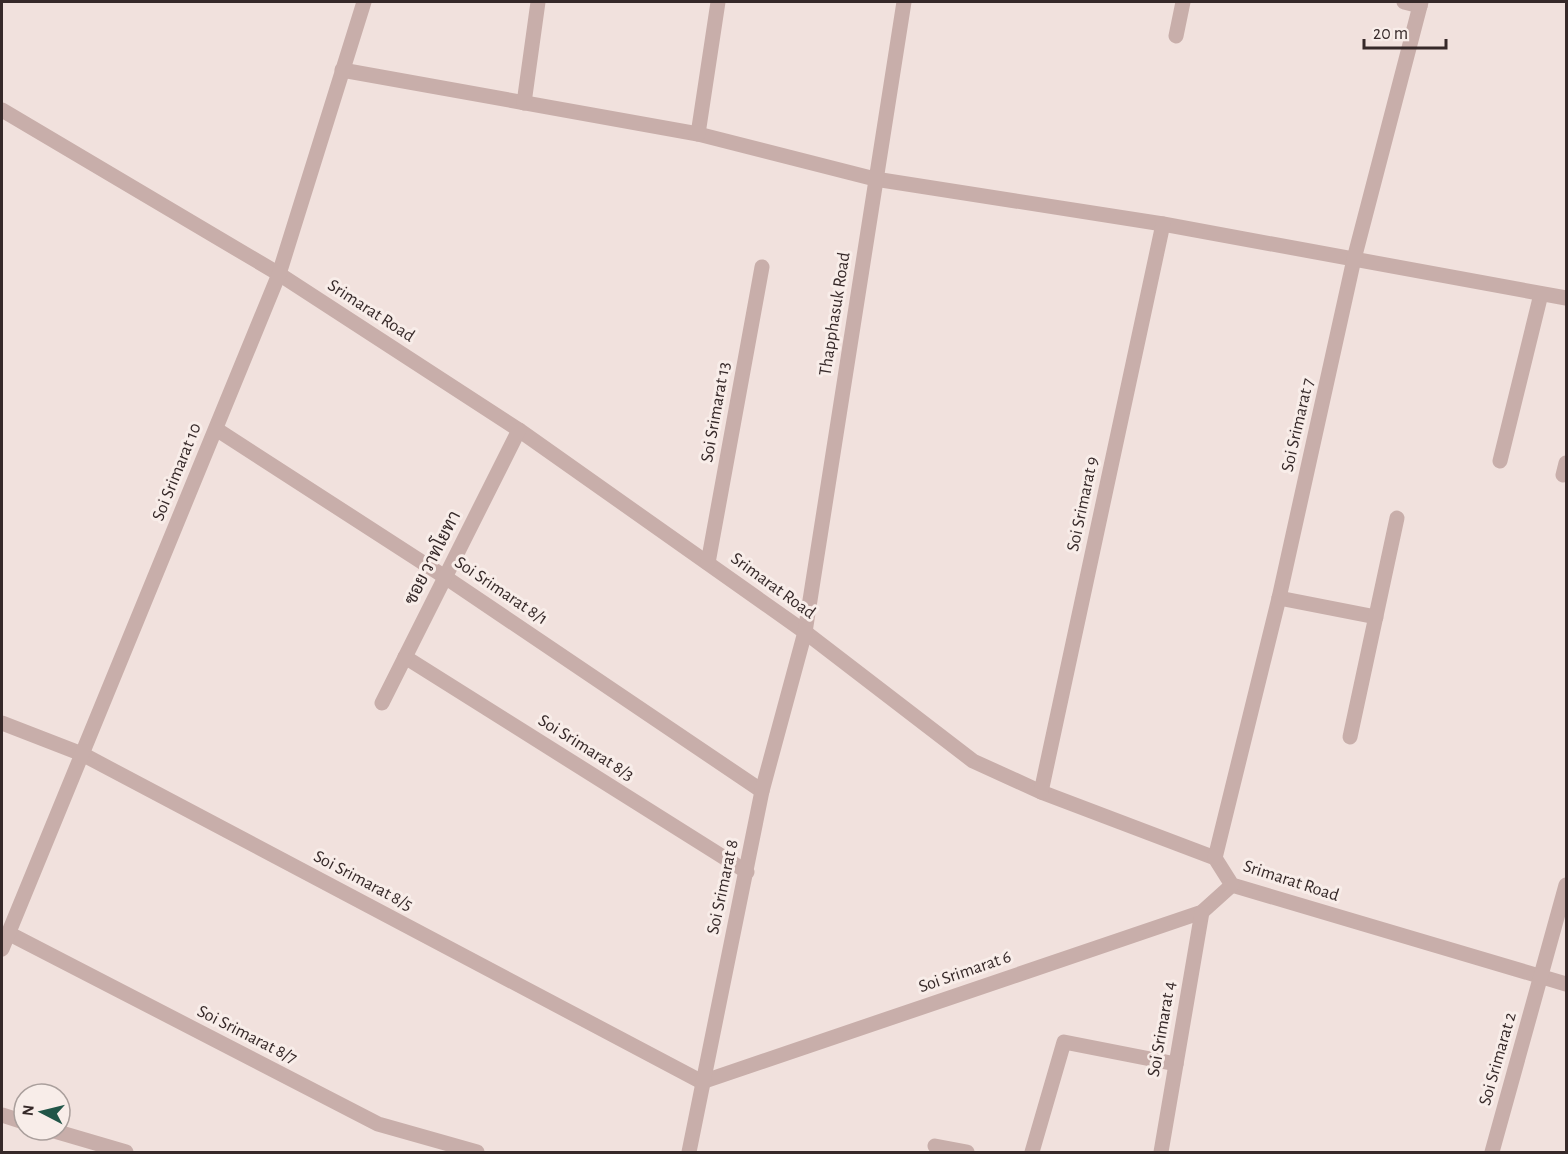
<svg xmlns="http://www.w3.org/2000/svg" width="1568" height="1154" font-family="'Alegreya Sans',Sarabun,sans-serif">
  <rect width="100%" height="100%" fill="#f1e1dd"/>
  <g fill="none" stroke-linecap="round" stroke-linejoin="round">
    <!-- lane -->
    <g stroke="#c8aeaa" stroke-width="15">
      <polyline points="1500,461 1541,294"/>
      <polyline points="1563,475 1566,463"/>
    </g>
    <!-- street -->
    <g stroke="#c8aeaa" stroke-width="15">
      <polyline points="1404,2 1420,6"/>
      <polyline points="1176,36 1183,2"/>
      <polyline points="342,70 698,134 875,179 1163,224 1566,298"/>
      <polyline points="524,103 538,2"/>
      <polyline points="2,110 279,274 519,430 805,632 973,761 1041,792 1215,858 1232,885 1566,984"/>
      <polyline points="698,134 718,2"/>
      <polyline points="216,429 445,577 762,791"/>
      <polyline points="708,563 762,267"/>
      <polyline points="1279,598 1376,617"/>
      <polyline points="405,657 747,872"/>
      <polyline points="382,703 519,430"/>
      <polyline points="2,723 82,754 702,1082 1202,912 1232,885"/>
      <polyline points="1350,737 1397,518"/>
      <polyline points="1041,792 1163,224"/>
      <polyline points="1215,858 1279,598 1354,259 1421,2"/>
      <polyline points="8,933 378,1124 477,1152"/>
      <polyline points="2,949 279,274 364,2"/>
      <polyline points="2,1115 24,1122"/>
      <polyline points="51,1130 126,1152"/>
      <polyline points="935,1146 967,1152"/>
      <polyline points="689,1152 762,791 805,632 904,2"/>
      <polyline points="1032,1152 1064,1042 1176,1064"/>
      <polyline points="1161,1152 1202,912"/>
      <polyline points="1492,1152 1566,885"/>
    </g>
  </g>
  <g text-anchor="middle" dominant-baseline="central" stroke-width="6" stroke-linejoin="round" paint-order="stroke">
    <!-- street labels -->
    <g font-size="18" fill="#362929" stroke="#f8ede9">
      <text transform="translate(371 311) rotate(33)">Srimarat Road</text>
      <text transform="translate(835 314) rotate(-81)">Thapphasuk Road</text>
      <text transform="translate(716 412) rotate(-80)">Soi Srimarat 13</text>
      <text transform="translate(1298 425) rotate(-77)">Soi Srimarat 7</text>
      <text transform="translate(177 472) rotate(-68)">Soi Srimarat 10</text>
      <text transform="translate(1083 504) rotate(-78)">Soi Srimarat 9</text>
      <text transform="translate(433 558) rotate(-63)">ซอย วาทโยทา</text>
      <text transform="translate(773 586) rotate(36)">Srimarat Road</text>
      <text transform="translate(501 591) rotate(34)">Soi Srimarat 8/1</text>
      <text transform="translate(586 748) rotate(32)">Soi Srimarat 8/3</text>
      <text transform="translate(363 881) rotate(28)">Soi Srimarat 8/5</text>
      <text transform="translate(1291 881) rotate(18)">Srimarat Road</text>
      <text transform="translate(723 887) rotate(-78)">Soi Srimarat 8</text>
      <text transform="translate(965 972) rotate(-19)">Soi Srimarat 6</text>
      <text transform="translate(1162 1029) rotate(-80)">Soi Srimarat 4</text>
      <text transform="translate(247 1035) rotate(27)">Soi Srimarat 8/7</text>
      <text transform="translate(1498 1059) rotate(-74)">Soi Srimarat 2</text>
    </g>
  </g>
  <!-- border -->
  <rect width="1568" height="1154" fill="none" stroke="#362929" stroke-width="6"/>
  <!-- north arrow -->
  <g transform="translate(42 1112) rotate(277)"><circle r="28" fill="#f8ede9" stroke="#aa9f9c" stroke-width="1.5"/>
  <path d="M0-4.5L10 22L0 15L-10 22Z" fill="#215548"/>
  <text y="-9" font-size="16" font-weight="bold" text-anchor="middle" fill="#362929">N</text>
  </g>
  <!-- scale -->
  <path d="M1364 39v9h82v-9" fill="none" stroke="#362929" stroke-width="3"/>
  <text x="1373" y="39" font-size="18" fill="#362929" stroke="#f8ede9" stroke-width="4.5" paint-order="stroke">20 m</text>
</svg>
